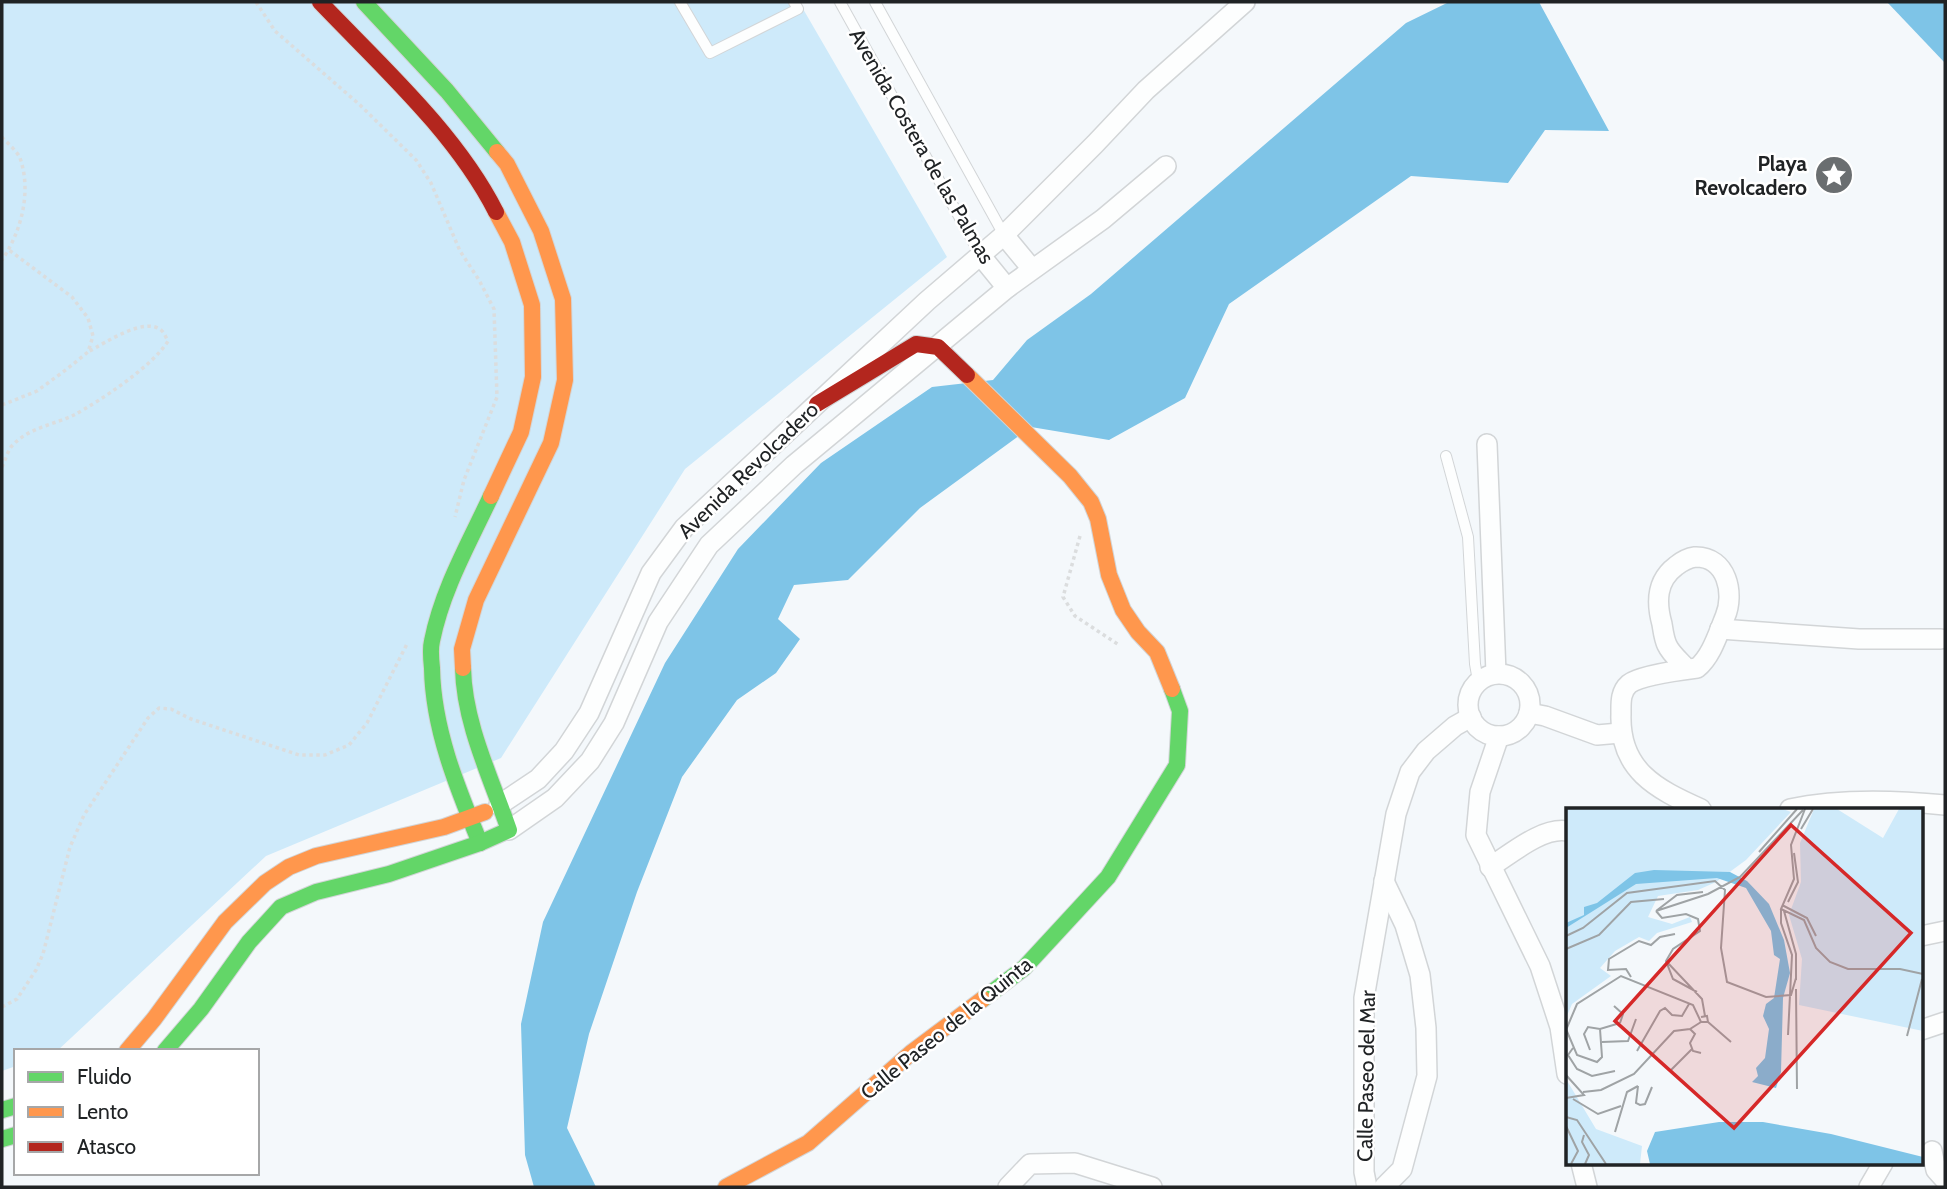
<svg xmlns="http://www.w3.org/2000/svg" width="1947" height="1189" font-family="Cabin,sans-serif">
  <rect width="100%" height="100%" fill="#f4f8fb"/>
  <!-- green -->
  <polygon fill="#ceeafa" points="2,2 799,2 947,257 685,469 501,758 266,856 57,1051 16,1051 16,1066 2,1071"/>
  <!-- water -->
  <g fill="#7ec4e7">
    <polygon points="1449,2 1539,2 1609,131 1545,130 1508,183 1411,176 1229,304 1185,398 1109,440 1031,427 920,508 848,580 794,585 778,619 800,639 776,673 737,700 682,777 637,892 589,1034 567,1128 596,1187 534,1187 525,1155 521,1024 543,922 665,663 738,549 821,463 932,387 993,380 1027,340 1091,294 1406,23"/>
    <polygon points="1887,2 1945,2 1945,63"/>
  </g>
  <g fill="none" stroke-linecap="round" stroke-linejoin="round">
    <defs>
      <g id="lane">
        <polyline points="680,2 710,53 798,9 794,2"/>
        <polyline points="840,2 981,256"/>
        <polyline points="875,2 1004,235"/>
        <polyline points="1446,456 1468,537 1475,664 1478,681"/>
      </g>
      <g id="street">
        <polyline points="1004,235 1032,269"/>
        <polyline points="981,256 1007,288"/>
        <polyline points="1487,444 1496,673"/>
        <polyline points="1720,629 1859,639 1941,639"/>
        <path d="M1687 669C1681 662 1671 654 1667 645 1664 639 1663 630 1662 624 1656 602 1656 581 1676 566 1681 562 1688 558 1695 557 1727 556 1735 594 1725 617 1718 634 1711 657 1697 668 1681 670 1641 675 1629 684 1620 692 1621 703 1621 714 1619 770 1656 789 1701 809"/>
        <circle cx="1499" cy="705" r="31"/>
        <polyline points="1529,713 1545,716 1597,735 1620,733"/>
        <polyline points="1499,736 1480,792 1476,835 1540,966 1560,1027 1567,1074"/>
        <polyline points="499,805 538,779 564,751 589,713 651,573 684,528 927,301 1004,235 1095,144 1146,90 1245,2"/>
        <path d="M1790 809C1840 798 1894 800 1945 805"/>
        <polyline points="509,830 555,798 590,761 614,723 658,622 709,545 794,465 841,426 1007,288 1103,219 1166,166"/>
        <path d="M1490 867C1511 854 1542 827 1567 831"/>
        <polyline points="1384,881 1405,925 1420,975 1426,1028 1427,1076 1402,1169 1384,1187"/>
        <polyline points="1921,936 1945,931"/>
        <polyline points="1921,1030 1945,1022"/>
        <polyline points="1932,1151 1936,1170 1945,1180"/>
        <polyline points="1581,1163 1587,1187"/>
        <polyline points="1008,1187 1030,1164 1075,1163 1152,1187"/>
        <polyline points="1367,1187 1364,1172 1364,998 1396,814 1410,772 1426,751 1455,726 1471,717"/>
        <polyline points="1869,1187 1883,1163"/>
      </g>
      <g id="fast">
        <polyline points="364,2 447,91 497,152"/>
        <path d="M480 843C457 787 433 729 432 668 431 659 430 649 432 641 442 590 469 543 491 496"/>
        <polyline points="983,999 1024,968 1108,877 1177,765 1180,711 1172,689"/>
        <path d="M165 1051 201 1009 249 942 281 907 316 892 389 874 480 843 509 830C491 778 464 723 463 668"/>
        <polyline points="2,1110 16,1106"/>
        <polyline points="2,1139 16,1135"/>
      </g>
      <g id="slow">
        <polyline points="967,375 1070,476 1091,502 1098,519 1109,575 1123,610 1138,632 1157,652 1172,689"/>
        <polyline points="491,496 521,432 533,377 532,305 512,242 496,212"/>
        <polyline points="463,668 462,649 476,600 551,443 565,380 563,299 541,231 507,164 497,152"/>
        <polyline points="127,1051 154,1019 225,922 265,883 289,867 316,856 444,827 485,812"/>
        <polyline points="726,1187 808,1143 911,1053 983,999"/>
      </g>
      <g id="jam">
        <path d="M320 2C381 66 456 133 496 212"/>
        <polyline points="817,404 916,344 938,347 967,375"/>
      </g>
    </defs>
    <!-- lane casing -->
    <use href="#lane" stroke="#d2d5d7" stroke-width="12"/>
    <!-- street casing -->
    <use href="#street" stroke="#d2d5d7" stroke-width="22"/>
    <!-- fast casing -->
    <use href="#fast" stroke="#d2d5d7" stroke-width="18"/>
    <!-- slow casing -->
    <use href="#slow" stroke="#d2d5d7" stroke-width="18"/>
    <!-- jam casing -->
    <use href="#jam" stroke="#d2d5d7" stroke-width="18"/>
    <!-- path -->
    <g stroke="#dbddde" stroke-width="3.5" stroke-dasharray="3.5 3.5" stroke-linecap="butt">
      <polyline points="256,2 275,31 360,105 416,160 431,183 460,251 479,280 494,309 497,397 464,480 455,517"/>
      <path d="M2 137C7 143 17 151 20 158 32 192 21 232 2 260"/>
      <polyline points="2,405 37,391 67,369 88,352 93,336 88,318 72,297 9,250"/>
      <path d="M2 467C5 461 7 453 11 447 27 428 53 425 74 415 100 401 153 366 168 341 166 338 165 334 162 331 146 315 105 343 88 352"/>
      <polyline points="1080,536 1063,597 1075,616 1119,645"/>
      <polyline points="2,1007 17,999 36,970 43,954 70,847 84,815 148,718 159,708 171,709 191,719 299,755 325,755 349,745 367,723 408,642"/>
    </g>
    <!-- lane -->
    <use href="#lane" stroke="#fdfefe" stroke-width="10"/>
    <!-- street -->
    <use href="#street" stroke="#fdfefe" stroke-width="19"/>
    <!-- fast -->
    <use href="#fast" stroke="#63d668" stroke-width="16"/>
    <!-- slow -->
    <use href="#slow" stroke="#ff974d" stroke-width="16"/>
    <!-- jam -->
    <use href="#jam" stroke="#b3261e" stroke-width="16"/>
  </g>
  <!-- icons -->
  <defs>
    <symbol id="sight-disc" viewBox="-11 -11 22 22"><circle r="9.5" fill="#6a6e70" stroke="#fff"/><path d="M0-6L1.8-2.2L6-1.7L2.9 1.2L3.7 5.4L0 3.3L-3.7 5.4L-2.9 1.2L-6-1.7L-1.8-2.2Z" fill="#fff"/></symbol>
  </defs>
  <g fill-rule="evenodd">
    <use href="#sight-disc" x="1812" y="153" width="44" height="44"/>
  </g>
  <g text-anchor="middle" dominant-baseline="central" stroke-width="5" stroke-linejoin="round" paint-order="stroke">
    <!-- street labels -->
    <g font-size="21" fill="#202325" stroke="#fff">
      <text transform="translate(922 146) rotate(60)">Avenida Costera de las Palmas</text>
      <text transform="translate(748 470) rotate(-44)">Avenida Revolcadero</text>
      <text transform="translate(946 1028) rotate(-39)">Calle Paseo de la Quinta</text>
      <text transform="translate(1366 1076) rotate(-89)">Calle Paseo del Mar</text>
    </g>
    <!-- poi labels -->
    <g font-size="21" font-weight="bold" fill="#202325" stroke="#fff" text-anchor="end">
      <text x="1807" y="163">Playa<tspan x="1807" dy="24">Revolcadero</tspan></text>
    </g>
  </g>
  <!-- overview -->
  <g transform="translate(1566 808)">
    <rect width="357" height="357" fill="#f4f8fb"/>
    <path d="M0 1H217L225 4 180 52 150 74 132 82 92 88 82 109 106 116 124 109 126 114 91 125 83 133 73 129 49 143 34 160 45 168 6 196 0 210ZM248 1H271L317 30 333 1H357V223L233 197 236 151 223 107 235 74 234 35ZM0 271 30 321 76 338 74 356H0Z" fill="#ceeafa"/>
    <path d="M88 62 164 64 181 73 203 96 218 132 224 165 217 190 215 264 210 280 186 274 192 268 190 260 199 250 203 221 197 208 200 196 208 190 214 151 208 147 205 123 180 80 151 70 70 76 0 120V115L18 107V99L31 95 69 65ZM153 314H197L265 326 357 349V356H84L81 343 89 324Z" fill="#7ec4e7"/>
    <path fill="none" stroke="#9fa3a5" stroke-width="2" d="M239 1 225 37 228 71 215 101 238 112 250 140 264 154 282 161H334L357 166M235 21 247 1M193 44 231 1M222 94 232 74 228 45M216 97 241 110 250 128M215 101V115L226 147 222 227M90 103 96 110 120 106 132 111 134 123 107 141 100 153 107 171 131 184M90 103 142 86 174 69 237 2M90 103 111 87 137 84M218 103 230 146V172M0 128 17 120 61 85 149 73 159 82 155 140 161 174 200 189 225 187 230 170M0 141 33 127 65 94 98 91M101 154 136 191 139 208M65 169 60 161 42 162 43 151 73 133 85 137 94 129 109 126M230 181 231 281M48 198 57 206 54 215M142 214 165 234M0 221 11 247 31 254 36 249 34 221M124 221 129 226 124 235 127 243 135 245M0 222 11 196 55 168 127 197 135 214H142L141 208 135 209M341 228 356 171M36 234 62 233 70 211M7 240 2 247 11 261 26 268 49 263M24 242 18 226 22 219 34 221 54 215M71 243 94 203 99 200 106 207 116 208 123 196M105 262 126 241M0 267 18 287 0 290M72 278 70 295 74 297 79 296 86 279M17 284 35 282 68 266 108 223 124 221 135 214M7 291 32 306 55 298M0 309 11 312 40 356M0 318 12 343 5 356M49 324 61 284 72 278M18 327 16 334 23 347 19 356"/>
    <path fill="#d62828" fill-opacity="0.15" stroke="#d62828" stroke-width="3.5" d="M225 17 345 125 168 320 49 213Z"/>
    <rect width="357" height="357" fill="none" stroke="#202325" stroke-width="3.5"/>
  </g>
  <!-- border -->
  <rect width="1947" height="1189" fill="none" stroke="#202325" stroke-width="7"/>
  <!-- legend -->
  <rect x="14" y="1049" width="245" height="126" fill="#ffffff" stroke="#a6a7a8" stroke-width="2"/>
  <rect x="28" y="1072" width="35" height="10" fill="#63d668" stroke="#a6a7a8" stroke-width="2"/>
  <text x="77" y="1084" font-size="21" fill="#202325">Fluido</text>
  <rect x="28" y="1107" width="35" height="10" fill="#ff974d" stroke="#a6a7a8" stroke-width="2"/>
  <text x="77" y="1119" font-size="21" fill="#202325">Lento</text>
  <rect x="28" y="1142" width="35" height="10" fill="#b3261e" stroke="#a6a7a8" stroke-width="2"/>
  <text x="77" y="1154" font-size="21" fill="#202325">Atasco</text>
</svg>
